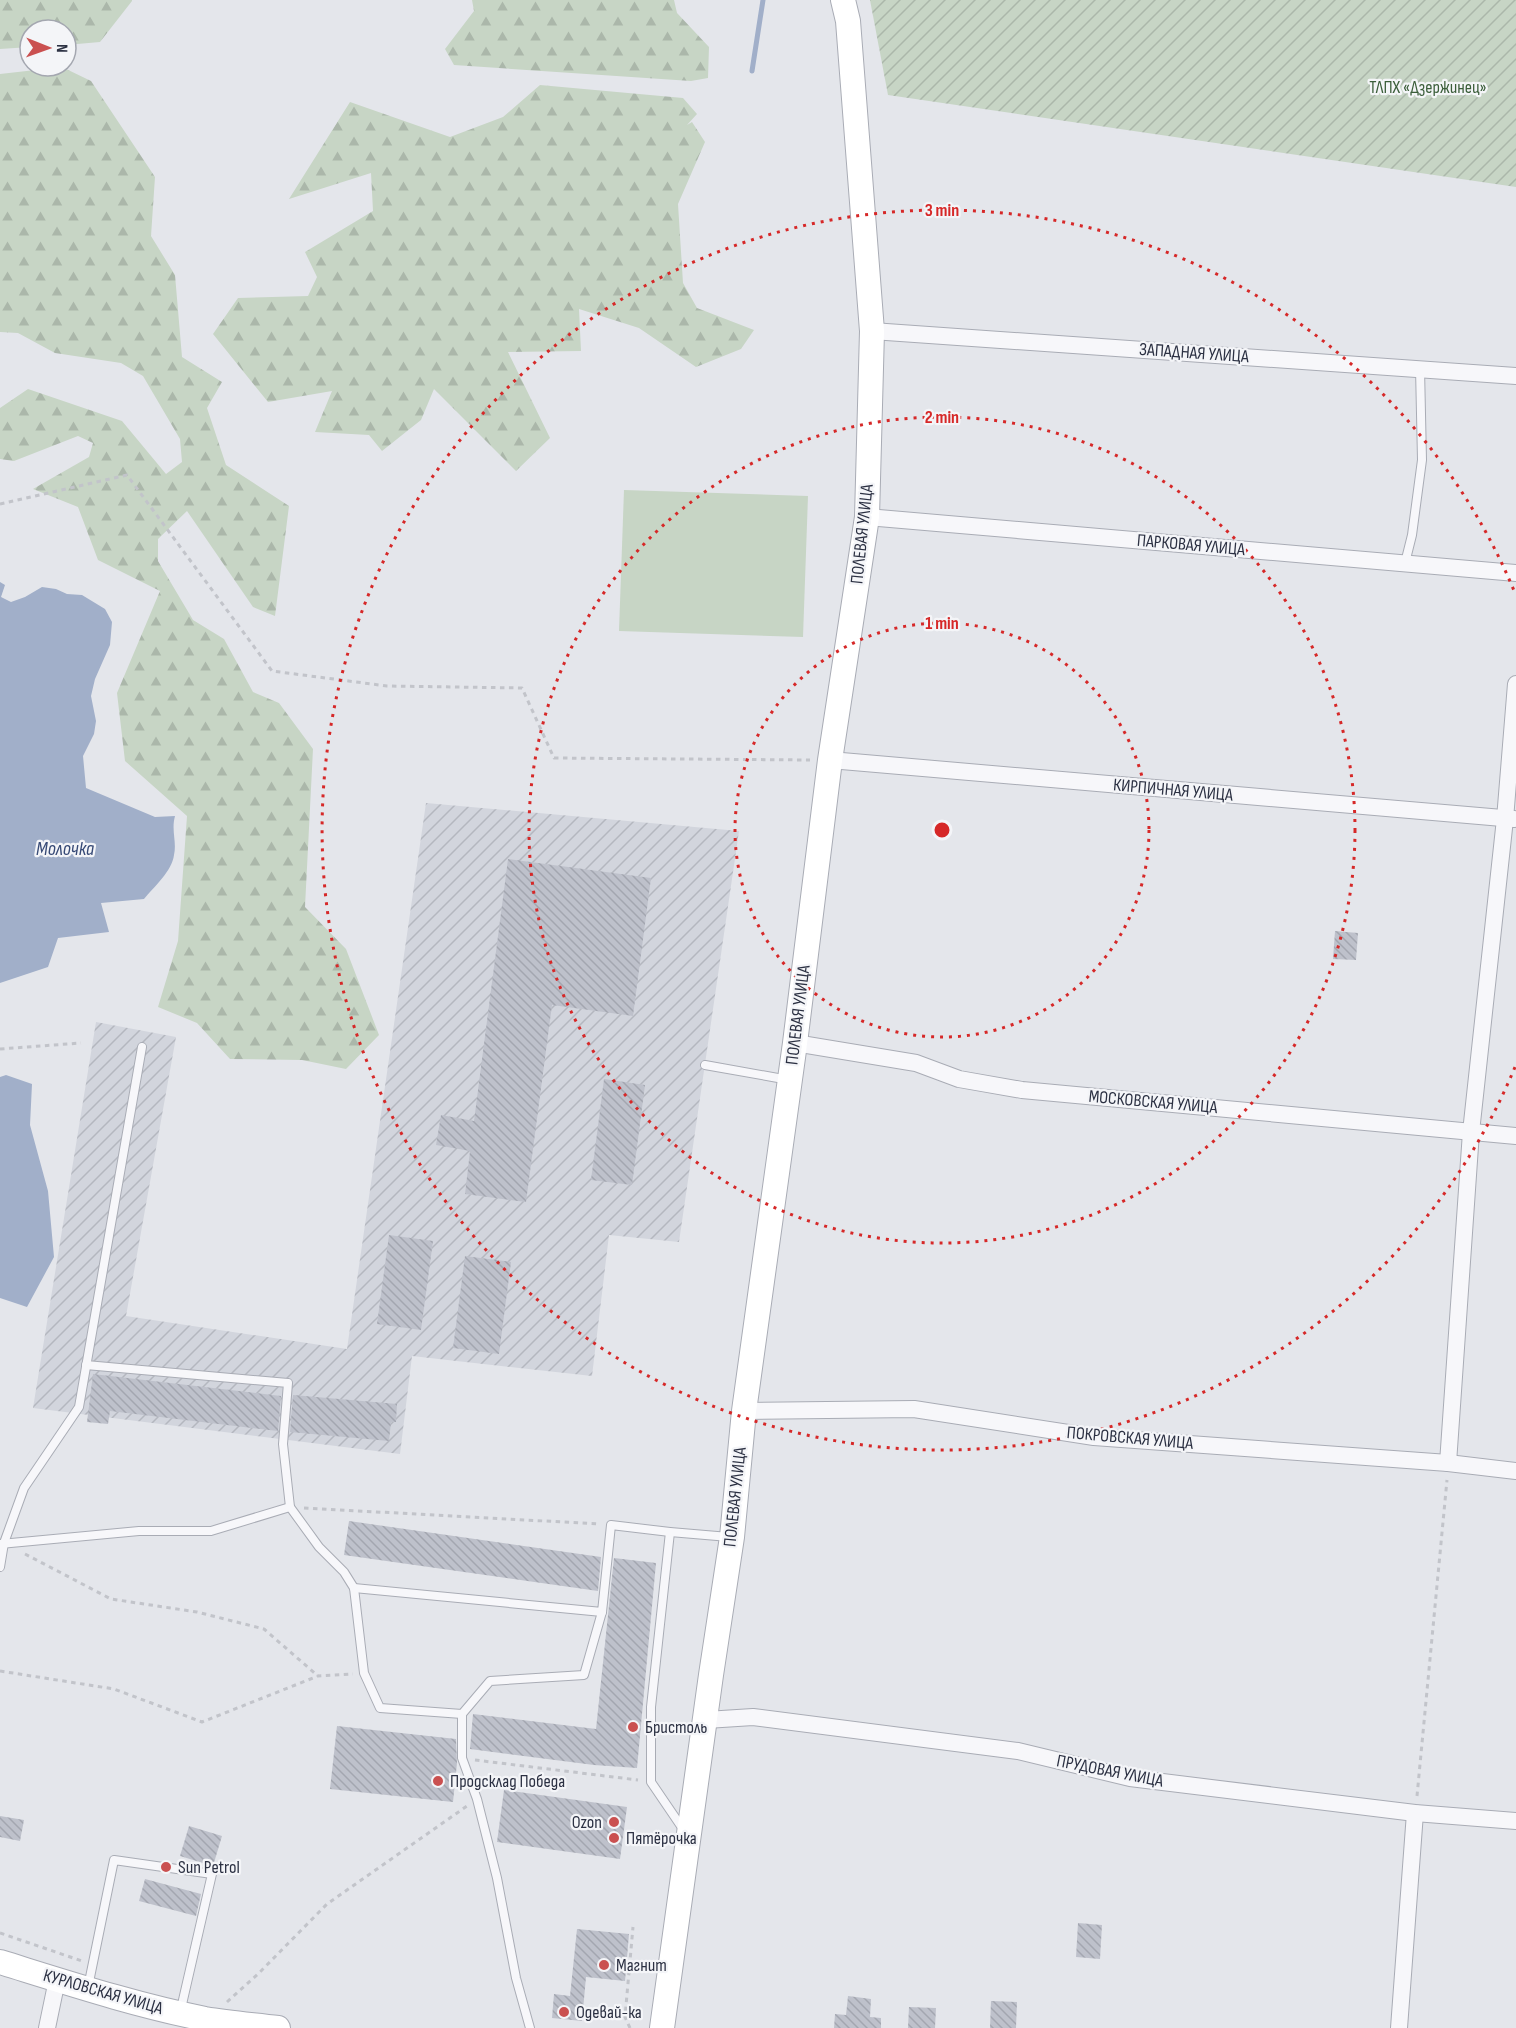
<svg xmlns="http://www.w3.org/2000/svg" width="1516" height="2028" font-family="'Sofia Sans Condensed',sans-serif">
  <defs>
    <pattern id="industrial-furrows" width="10" height="10" patternUnits="userSpaceOnUse" patternTransform="scale(1.5)"><rect width="10" height="10" fill="#d2d5dd"/><path d="M-1 1l2-2M0 10L10 0M9 11l2-2" fill="none" stroke="#b4b7bf"/></pattern>
    <pattern id="forest-firs" width="22" height="20" patternUnits="userSpaceOnUse" patternTransform="scale(1.5)"><rect width="22" height="20" fill="#c7d5c5"/><path d="M5 1l3.5 6h-7zM16 11l3.5 6h-7z" fill="#abb7aa"/></pattern>
    <pattern id="garden-furrows" width="10" height="10" patternUnits="userSpaceOnUse" patternTransform="scale(1.5)"><rect width="10" height="10" fill="#c7d5c5"/><path d="M-1 1l2-2M0 10L10 0M9 11l2-2" fill="none" stroke="#abb7aa"/></pattern>
    <pattern id="building-back-hatch" width="6" height="6" patternUnits="userSpaceOnUse" patternTransform="scale(1.5)"><rect width="6" height="6" fill="#bec1cb"/><path d="M-1 5l2 2M0 0l6 6M5-1l2 2" fill="none" stroke="#a3a6b0"/></pattern>
  </defs>
  <rect width="100%" height="100%" fill="#e4e6eb"/>
  <!-- industrial -->
  <polygon fill="url(#industrial-furrows)" points="426,803 739,831 679,1242 609,1235 592,1376 412,1356 400,1454 33,1408 96,1022 176,1037 126,1316 347,1349"/>
  <!-- forest -->
  <g fill="url(#forest-firs)">
    <polygon points="0,0 132,0 132,1 100,42 66,45 66,30 30,30 30,47 0,49"/>
    <polygon points="472,0 674,0 677,13 709,47 708,78 691,81 454,65 445,49 474,11"/>
    <polygon points="62,67 91,81 155,177 151,236 175,275 182,357 222,382 207,408 226,465 289,506 275,616 253,607 187,511 158,539 158,561 193,620 224,639 253,692 279,703 313,749 305,907 346,949 379,1035 346,1069 302,1060 230,1059 197,1023 158,1007 178,941 187,816 125,761 117,693 160,591 98,560 78,507 33,489 89,457 93,443 78,436 14,461 0,459 0,408 28,389 122,421 166,474 182,462 180,439 143,376 121,363 55,353 18,333 0,332 0,74"/>
    <polygon points="540,85 683,98 697,114 687,125 692,122 705,142 678,204 683,283 697,308 754,330 741,349 696,367 639,328 579,309 581,351 508,352 550,438 516,471 434,389 421,420 382,451 369,435 315,432 332,391 268,402 213,334 238,298 308,296 317,277 305,252 373,211 371,173 289,199 350,102 450,137 503,117"/>
  </g>
  <!-- garden -->
  <polygon fill="url(#garden-furrows)" points="870,0 1516,0 1516,187 888,95"/>
  <!-- pitch -->
  <polygon fill="#c7d5c5" points="624,490 808,496 803,637 619,631"/>
  <!-- water -->
  <g fill="#a1afc9">
    <path d="M0 582 5 585 1 597 11 602 25 597 42 587 56 589 67 594 82 595 105 609 112 622 110 645 95 679 91 696 96 721 94 734 83 756 86 788 155 817 175 816C171 831 177 841 174 855 172 871 154 887 144 899L101 903 109 932 58 938 48 967 0 983Z"/>
    <polygon points="6,1075 32,1084 30,1125 48,1191 54,1257 27,1307 0,1298 0,1077"/>
  </g>
  <g fill="none" stroke-linecap="round" stroke-linejoin="round">
    <!-- stream -->
    <polyline stroke="#a1afc9" stroke-width="5" points="752,71 763,0"/>
  </g>
  <!-- building -->
  <g fill="url(#building-back-hatch)">
    <polygon points="508,859 651,878 633,1016 552,1005 526,1202 465,1194 470,1151 436,1145 441,1115 474,1121"/>
    <polygon points="1335,931 1358,933 1356,960 1333,959"/>
    <polygon points="604,1079 645,1085 632,1185 591,1180"/>
    <polygon points="389,1235 433,1241 421,1330 377,1324"/>
    <polygon points="465,1256 511,1262 499,1354 453,1348"/>
    <polygon points="93,1374 281,1396 278,1431 110,1411 108,1424 87,1422"/>
    <polygon points="293,1395 397,1404 396,1422 391,1422 389,1441 290,1432"/>
    <polygon points="349,1521 601,1557 598,1591 344,1555"/>
    <polygon points="614,1558 656,1563 637,1768 594,1765 470,1749 473,1714 596,1729"/>
    <polygon points="337,1726 456,1739 457,1763 453,1802 330,1789"/>
    <polygon points="504,1790 627,1807 620,1859 497,1842"/>
    <polygon points="0,1816 24,1820 20,1841 0,1837"/>
    <polygon points="189,1826 222,1836 213,1866 180,1856"/>
    <polygon points="145,1879 201,1894 196,1916 139,1901"/>
    <polygon points="1078,1923 1102,1925 1100,1959 1076,1957"/>
    <polygon points="577,1929 629,1934 625,1981 586,1977 582,2021 552,2018 554,1994 570,1996"/>
    <polygon points="848,1996 871,1999 870,2017 881,2018 881,2028 834,2028 835,2014 846,2015"/>
    <polygon points="991,2001 1017,2002 1016,2028 990,2028"/>
    <polygon points="909,2007 936,2008 935,2028 908,2028"/>
  </g>
  <g fill="none" stroke-linecap="round" stroke-linejoin="round">
    <defs>
      <g id="lane">
        <polyline points="1405,563 1412,535 1422,460 1420,368"/>
        <polyline points="705,1065 789,1080"/>
        <polyline points="86,1365 288,1383 283,1444 290,1507 319,1547 344,1572 354,1588 364,1673 380,1708 462,1714 462,1758 477,1799 497,1878 516,1978 530,2028"/>
        <polyline points="670,1532 651,1707 651,1782 685,1832"/>
        <polyline points="0,1544 139,1531 211,1531 290,1507"/>
        <polyline points="0,1567 4,1543 24,1488 79,1407 142,1047"/>
        <polyline points="354,1588 602,1612 611,1525 670,1532 729,1537"/>
        <polyline points="462,1714 490,1681 584,1675 602,1612"/>
        <polyline points="88,1987 114,1860 212,1874 180,2013"/>
      </g>
      <g id="street">
        <polyline points="872,331 1516,376"/>
        <polyline points="867,517 1516,573"/>
        <polyline points="830,760 1514,819"/>
        <polyline points="795,1043 916,1063 959,1079 1022,1090 1516,1136"/>
        <polyline points="744,1411 914,1409 1094,1437 1448,1463 1516,1471"/>
        <polyline points="1448,1463 1471,1132 1505,819 1516,684"/>
        <polyline points="706,1720 753,1717 1018,1751 1130,1778 1415,1813 1516,1821"/>
        <polyline points="47,2028 57,1980"/>
        <polyline points="1399,2028 1415,1813"/>
      </g>
      <g id="secondary">
        <path d="M0 1962C68 1983 135 2005 205 2019 229 2023 254 2025 278 2028"/>
        <polyline points="662,2028 711,1675 732,1537 744,1411 795,1043 830,760 867,517 872,331 848,21 843,0"/>
      </g>
    </defs>
    <!-- lane casing -->
    <use href="#lane" stroke="#a9acb5" stroke-width="10"/>
    <!-- street casing -->
    <use href="#street" stroke="#a9acb5" stroke-width="18"/>
    <!-- secondary casing -->
    <use href="#secondary" stroke="#a9acb5" stroke-width="26"/>
    <!-- path -->
    <g stroke="#c2c4ca" stroke-width="3" stroke-dasharray="4.5 4.5" stroke-linecap="butt">
      <polyline points="0,504 127,475 272,671 387,686 522,688 554,758 810,760"/>
      <polyline points="0,1049 81,1043"/>
      <polyline points="304,1508 600,1524"/>
      <polyline points="25,1554 111,1599 197,1612 264,1629 318,1676"/>
      <polyline points="0,1671 114,1689 202,1722 318,1676 353,1674"/>
      <polyline points="475,1760 638,1780"/>
      <polyline points="1417,1796 1447,1480"/>
      <polyline points="0,1933 82,1961"/>
      <polyline points="227,2002 259,1973 327,1904 467,1806"/>
      <polyline points="630,2028 625,2017 633,1927"/>
    </g>
    <!-- lane -->
    <use href="#lane" stroke="#f7f7fa" stroke-width="8"/>
    <!-- street -->
    <use href="#street" stroke="#f7f7fa" stroke-width="16"/>
    <!-- secondary -->
    <use href="#secondary" stroke="#fff" stroke-width="24"/>
  </g>
  <!-- distance rings -->
  <g fill="none" stroke="#d62828" stroke-width="3" stroke-dasharray="3 6">
    <circle cx="942" cy="830" r="207"/>
    <circle cx="942" cy="830" r="413"/>
    <path d="M1515 1067A620 620 0 1 1 1515 593"/>
  </g>
  <!-- markers -->
  <g fill="#ca5050" stroke="#f4f5f8" stroke-width="2">
    <circle cx="633" cy="1727" r="6"/>
    <circle cx="438" cy="1781" r="6"/>
    <circle cx="614" cy="1822" r="6"/>
    <circle cx="614" cy="1838" r="6"/>
    <circle cx="166" cy="1867" r="6"/>
    <circle cx="604" cy="1965" r="6"/>
    <circle cx="564" cy="2012" r="6"/>
  </g>
  <g text-anchor="middle" dominant-baseline="central" stroke-width="4.5" stroke-linejoin="round" paint-order="stroke">
    <!-- park labels -->
    <g font-size="18" fill="#3b5e3a" stroke="#f4f5f8">
      <text x="1428" y="87">ТЛПХ «Дзержинец»</text>
    </g>
    <!-- street labels -->
    <g font-size="18" fill="#2c3143" stroke="#f4f5f8">
      <text transform="translate(1194 353) rotate(4)">ЗАПАДНАЯ УЛИЦА</text>
      <text transform="translate(862 534) rotate(-84)">ПОЛЕВАЯ УЛИЦА</text>
      <text transform="translate(1191 545) rotate(5)">ПАРКОВАЯ УЛИЦА</text>
      <text transform="translate(1173 790) rotate(5)">КИРПИЧНАЯ УЛИЦА</text>
      <text transform="translate(798 1015) rotate(-83)">ПОЛЕВАЯ УЛИЦА</text>
      <text transform="translate(1153 1102) rotate(5)">МОСКОВСКАЯ УЛИЦА</text>
      <text transform="translate(1130 1438) rotate(5)">ПОКРОВСКАЯ УЛИЦА</text>
      <text transform="translate(735 1497) rotate(-84)">ПОЛЕВАЯ УЛИЦА</text>
      <text transform="translate(1110 1771) rotate(11)">ПРУДОВАЯ УЛИЦА</text>
      <text transform="translate(103 1992) rotate(16)">КУРЛОВСКАЯ УЛИЦА</text>
    </g>
    <!-- poi labels -->
    <g font-size="18" fill="#2c3143" stroke="#f4f5f8" text-anchor="start">
      <text x="645" y="1727">Бристоль</text>
      <text x="450" y="1781">Продсклад Победа</text>
      <text x="602" y="1822" text-anchor="end">Ozon</text>
      <text x="626" y="1838">Пятёрочка</text>
      <text x="178" y="1867">Sun Petrol</text>
      <text x="616" y="1965">Магнит</text>
      <text x="576" y="2012">Одевай-ка</text>
    </g>
    <!-- water labels -->
    <g font-size="20" font-style="italic" fill="#374a76" stroke="#f4f5f8">
      <text x="65" y="849">Молочка</text>
    </g>
  </g>
  <circle cx="942" cy="830" r="9" fill="#d62828" stroke="#f4f5f8" stroke-width="3"/>
  <g font-size="18" text-anchor="middle" font-weight="bold" fill="#d62828" stroke="#f4f5f8" stroke-width="4.5" stroke-linejoin="round" paint-order="stroke">
    <text x="942" y="216">3 min</text>
    <text x="942" y="423">2 min</text>
    <text x="942" y="629">1 min</text>
  </g>
  <!-- north arrow -->
  <g transform="translate(48 48) rotate(91)"><circle r="28" fill="#f4f5f8" stroke="#a4a7b0" stroke-width="1.5"/>
  <path d="M0-4.5L10 22L0 15L-10 22Z" fill="#ca5050"/>
  <text y="-9" font-size="16" font-weight="bold" text-anchor="middle" fill="#2c3143">N</text>
  </g>
</svg>
